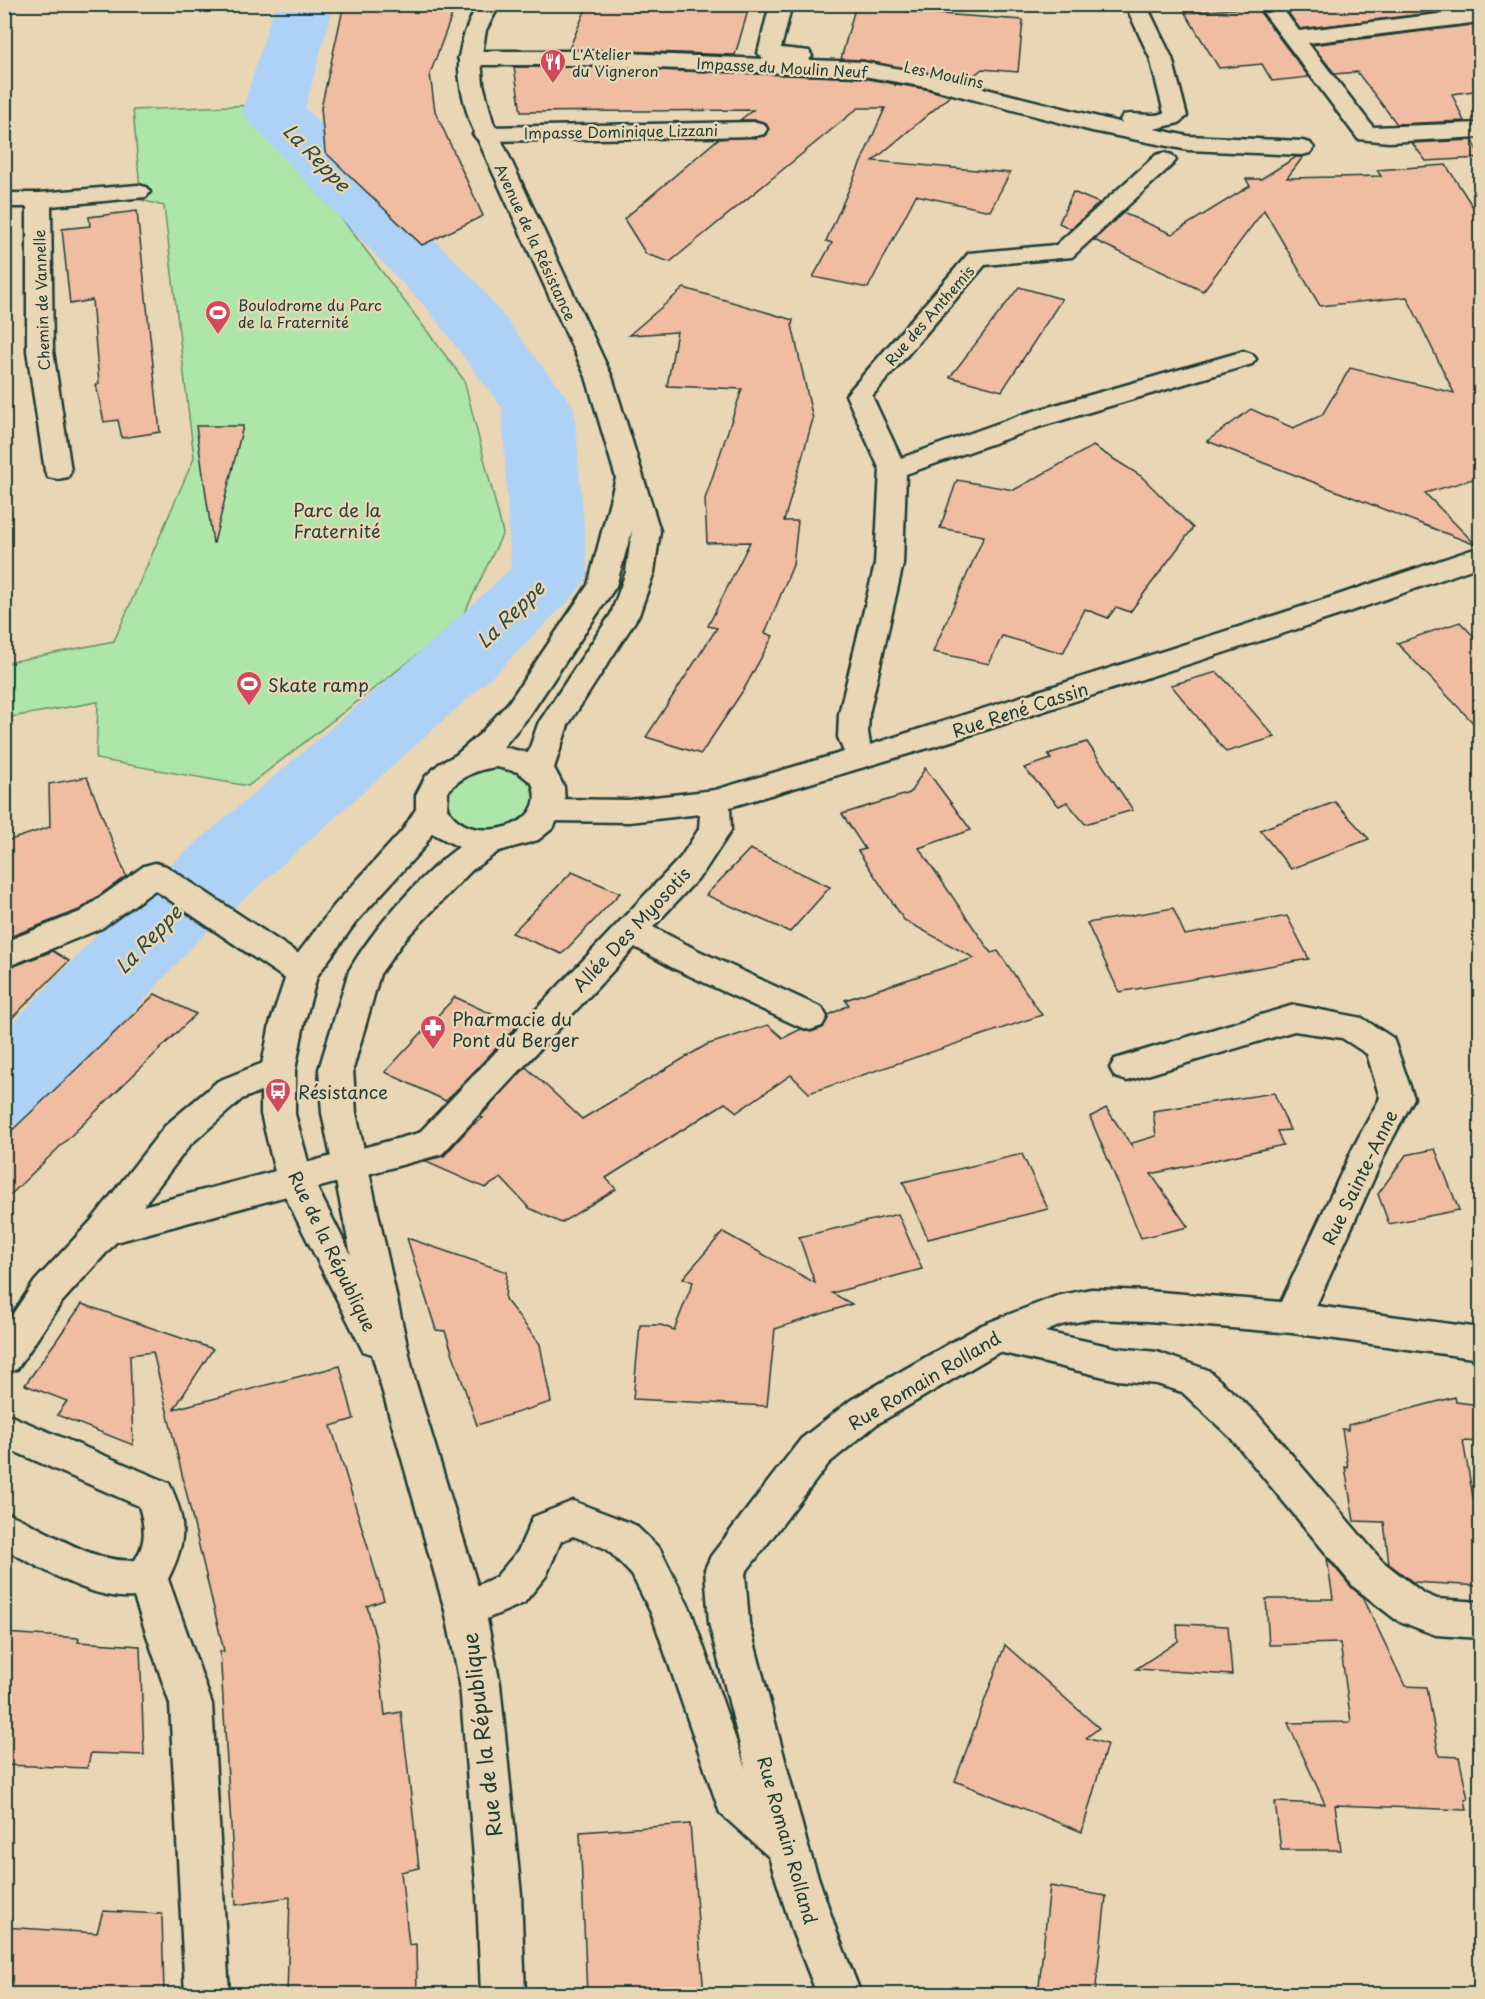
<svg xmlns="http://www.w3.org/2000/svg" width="1485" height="1999" font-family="'Playpen Sans',sans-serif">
  <rect width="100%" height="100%" fill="#e9d6b4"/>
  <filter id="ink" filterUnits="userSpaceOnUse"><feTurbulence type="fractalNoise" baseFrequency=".0167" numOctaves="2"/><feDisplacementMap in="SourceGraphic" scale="12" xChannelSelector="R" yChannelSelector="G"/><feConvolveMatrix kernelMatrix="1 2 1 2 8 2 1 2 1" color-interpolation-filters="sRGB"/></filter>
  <g filter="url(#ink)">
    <!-- green -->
    <g fill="#aee5a8" stroke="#66916e" stroke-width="1.5">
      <polygon points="256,105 464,380 503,533 460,622 248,786 96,759 98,702 5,718 5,663 114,641 194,458 164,206 141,200 133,110"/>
      <polygon points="467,762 538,770 540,822 469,840 432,790"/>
    </g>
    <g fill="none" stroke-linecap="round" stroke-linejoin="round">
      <!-- river -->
      <polygon fill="#aed1f6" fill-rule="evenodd" points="275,4 334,4 305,108 479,285 574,407 588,575 577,592 496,673 197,941 37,1119 4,1129 4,1032 135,895 440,635 511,568 502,408 431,313 251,124 242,111"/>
    </g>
    <!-- building -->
    <g fill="#f0bca2" stroke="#1f3d34" stroke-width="1.5">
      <polygon points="344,4 456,4 430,74 435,111 483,216 422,245 325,152 321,108"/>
      <polygon points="588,4 750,4 735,55 569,49"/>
      <polygon points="1282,4 1480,4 1480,7 1300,29"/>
      <polygon points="1256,7 1309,77 1272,81 1262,64 1219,68 1185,13"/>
      <polygon points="855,8 1023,20 1018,72 982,69 966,82 863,60 841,59"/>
      <polygon points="1480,24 1480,90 1452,94 1464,121 1397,124 1357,72 1335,74 1312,45"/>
      <polygon points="514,67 579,67 863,78 895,84 895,86 896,84 926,89 950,96 873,161 1010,173 990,211 916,195 868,288 813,277 832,243 826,241 885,108 858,108 670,262 646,254 624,219 718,139 765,136 769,130 766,123 756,120 740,120 753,110 521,112"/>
      <polygon points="1473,140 1480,158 1426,161 1412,143"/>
      <polygon points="1296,157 1303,157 1287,178 1381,176 1377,170 1446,165 1480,218 1480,477 1425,493 1476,545 1207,441 1251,409 1293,428 1322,415 1350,368 1454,393 1407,297 1320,306 1264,210 1203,291 1094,240 1123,213 1172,234 1250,186 1246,179 1261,179"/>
      <polygon points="1073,192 1099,203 1071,229 1059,223"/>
      <polygon points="137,211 160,432 122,438 118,420 104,422 96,385 99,384 92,300 70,304 62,229 90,226 89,217"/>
      <polygon points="1019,287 1062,299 1002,391 950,377"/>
      <polygon points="684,288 793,320 792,325 813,419 784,521 798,521 793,565 765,633 773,636 744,689 701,754 646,737 717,628 708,626 750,542 707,543 705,499 742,389 667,386 677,332 629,335"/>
      <polygon points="196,426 243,426 214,543 213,543"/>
      <polygon points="1093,446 1141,476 1193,528 1130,612 1116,607 1108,618 1085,609 1063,653 1002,636 989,664 933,652 984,536 940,528 957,480 1014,490"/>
      <polygon points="1460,622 1480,643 1480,730 1397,643"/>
      <polygon points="1217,672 1229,684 1275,737 1226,752 1171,685"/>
      <polygon points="1087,742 1133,810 1085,824 1067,802 1059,806 1024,768 1051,759 1048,754"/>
      <polygon points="925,768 971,830 919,848 991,953 998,951 1042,1015 809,1093 791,1075 737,1112 725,1103 606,1178 616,1189 561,1223 529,1208 501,1178 485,1188 424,1161 444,1156 470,1127 483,1118 480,1117 526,1067 582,1119 706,1045 768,1025 783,1038 801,1029 811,1032 823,1028 829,1015 849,1005 845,1000 974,958 904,920 858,851 865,849 842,814 910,793"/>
      <polygon points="87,777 126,876 79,910 4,939 4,842 50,827 49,784"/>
      <polygon points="1335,802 1369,839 1291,869 1260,830"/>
      <polygon points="750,849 830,887 790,932 706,895"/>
      <polygon points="572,872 620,893 562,954 512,933"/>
      <polygon points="1173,908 1185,935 1287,916 1309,959 1119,992 1087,923"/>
      <polygon points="53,951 69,961 4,1026 4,970"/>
      <polygon points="155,994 196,1014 4,1201 4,1138"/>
      <polygon points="455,997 517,1026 446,1101 385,1072"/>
      <polygon points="1274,1093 1290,1130 1277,1131 1283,1145 1151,1174 1188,1227 1141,1238 1090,1117 1106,1108 1132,1146 1132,1143 1156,1136 1153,1111"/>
      <polygon points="1435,1149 1459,1210 1389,1224 1378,1194 1406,1155"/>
      <polygon points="1022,1154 1048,1209 928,1239 903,1182"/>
      <polygon points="898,1214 922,1269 832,1293 852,1304 775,1329 767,1406 633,1399 640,1325 661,1325 674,1330 693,1282 683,1278 723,1232 815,1283 799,1237"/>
      <polygon points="407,1238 507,1272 505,1299 540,1344 551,1402 477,1425 445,1331 436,1330"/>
      <polygon points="82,1304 213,1349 174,1409 340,1366 354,1419 331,1426 384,1600 367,1606 377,1643 385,1715 401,1712 407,1761 419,1868 401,1872 409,1945 416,1944 417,1995 287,1995 290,1897 236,1905 220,1651 224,1651 153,1352 130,1355 133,1445 57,1415 67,1401 25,1385"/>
      <polygon points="1455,1397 1456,1402 1480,1405 1480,1442 1463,1441 1480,1536 1480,1586 1413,1582 1389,1564 1384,1522 1354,1521 1345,1467 1348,1468 1342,1429 1348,1430 1348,1425"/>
      <polygon points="1327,1558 1352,1588 1363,1597 1405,1686 1427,1687 1439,1756 1459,1757 1468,1799 1465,1799 1467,1810 1335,1805 1341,1850 1281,1850 1275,1802 1325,1804 1288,1723 1351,1722 1340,1643 1269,1645 1266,1599 1333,1599"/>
      <polygon points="1177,1624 1228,1626 1232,1675 1136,1669 1178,1641"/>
      <polygon points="4,1633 79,1638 78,1642 140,1646 144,1755 91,1753 87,1768 4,1765"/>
      <polygon points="1005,1645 1099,1728 1086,1738 1107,1744 1082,1832 955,1781"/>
      <polygon points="690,1824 704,1995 587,1995 580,1832"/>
      <polygon points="1050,1886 1106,1896 1095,1995 1038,1995"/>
      <polygon points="103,1911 162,1914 164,1995 4,1995 4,1927 97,1933"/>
    </g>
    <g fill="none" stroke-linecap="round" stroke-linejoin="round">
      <defs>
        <g id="minor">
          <path d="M770 4H792L781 48 809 51 812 56 809 60 863 62 927 74 1122 123 1120 120 1123 115C1137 112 1150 118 1164 113L1150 58 1125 4H1146L1172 58 1187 116 1179 123 1154 129 1188 136 1302 141 1310 143 1314 148 1310 153 1302 155 1188 150 1092 131 926 87 863 76 579 65H469L461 63 458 58 461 53 469 51H579L764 59 758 53Z"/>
          <polygon points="1257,4 1279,4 1299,31 1480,9 1480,22 1308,43 1373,127 1480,123 1480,137 1389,142 1358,139"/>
          <polygon points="756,122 764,124 767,129 764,134 756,136 485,141 477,139 473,134 477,129 485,127"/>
          <polygon points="1164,153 1172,155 1176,160 1172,165 1072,257 985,265 872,396 901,458 1024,414 1234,354 1243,351 1252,354 1256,359 1252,364 1042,426 906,474 903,564 869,714 868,732 870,745 1329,598 1480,547 1480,566 1349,612 945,743 730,807 731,830 726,838 703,873 653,927 697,950 822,1008 827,1017 822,1026 810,1030 798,1026 673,968 635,947 442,1154 116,1242 61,1303 17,1369 4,1374 4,1327 35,1281 91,1221 166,1125 218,1081 278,1057 290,1061 295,1070 290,1079 242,1099 190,1145 143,1206 419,1133 681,857 699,829 700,814 629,822 549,821 538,818 534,810 538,802 549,799 629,800 715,790 844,752 838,737 839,714 875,564 880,470 846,395 969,253 1056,245 1156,155"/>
          <polygon points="138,185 146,187 150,192 146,197 51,206 53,351 71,471 68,477 58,479 48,477 45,471 27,351 27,207 4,207 4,193 39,193"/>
          <polygon points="155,863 166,866 314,964 318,973 314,982 302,985 290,982 155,890 102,928 4,968 4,942 80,912 144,866"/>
          <polygon points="1294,1005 1362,1018 1393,1038 1414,1098 1388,1147 1316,1306 1480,1328 1480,1359 1292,1333 1148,1321 1091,1319 1061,1325 1045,1332 1117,1348 1157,1352 1208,1370 1257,1414 1382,1561 1423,1593 1437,1599 1480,1602 1480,1638 1436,1635 1422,1630 1395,1619 1354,1587 1231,1438 1182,1392 1157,1384 1117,1380 999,1352 877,1424 829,1463 745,1573 749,1623 807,1844 837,1933 861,1994 817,1994 793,1933 769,1857 720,1813 652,1615 632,1575 607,1549 573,1536 561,1541 546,1576 524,1603 465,1628 451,1623 445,1610 451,1597 496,1577 518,1551 533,1517 573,1501 635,1525 660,1549 691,1611 746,1769 709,1623 705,1569 711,1556 801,1439 851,1400 982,1325 1057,1296 1091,1289 1148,1291 1281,1302 1354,1146 1380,1098 1367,1054 1342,1038 1294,1031 1127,1081 1115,1077 1110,1068 1115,1059"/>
          <path d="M4 1413 169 1483C187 1521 187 1541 168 1579L212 1704 229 1994H185L170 1704 134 1597C92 1601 41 1567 4 1549V1512C45 1527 92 1565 135 1560 147 1542 145 1526 139 1506L4 1447Z"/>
        </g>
        <path id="major" d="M478 4H500L486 30 481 59 483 84 493 122 612 377 660 531 654 572 639 615 568 725 554 768 564 787 565 805 553 828 538 840 499 851 472 870 405 939 380 974 353 1069 356 1113 414 1377 485 1610 500 1684 521 1895 525 1994H481L477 1895 460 1684 445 1610 372 1354 363 1351 277 1180 261 1114V1070L270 1024 290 964 334 906 402 831 416 809V795L426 776 439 764 456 755 480 734 509 702 588 585 616 478 586 377 470 122C455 72 453 51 478 4ZM632 530 626 572 611 614 538 724 528 753 503 747 529 716 616 586ZM497 767 518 772 532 783C546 819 502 835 473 828 461 825 454 818 447 809L448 791C462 776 477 769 497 767ZM432 833 459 847C421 874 372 930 349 971L319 1069 322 1113 351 1255 313 1180 295 1114V1070L304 1024 317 976 356 922 424 847Z"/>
      </defs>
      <!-- minor casing -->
      <use href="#minor" stroke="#1f3d34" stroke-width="5"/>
      <!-- major casing -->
      <use href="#major" stroke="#1f3d34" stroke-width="5"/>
      <!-- minor -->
      <use href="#minor" fill="#e9d6b4" fill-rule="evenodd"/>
      <!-- major -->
      <use href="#major" fill="#e9d6b4" fill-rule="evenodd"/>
    </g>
  </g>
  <!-- icons -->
  <defs>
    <symbol id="restaurant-pin" viewBox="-11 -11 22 30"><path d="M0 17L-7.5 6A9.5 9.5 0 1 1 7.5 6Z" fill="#d1495b" stroke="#e9d6b4"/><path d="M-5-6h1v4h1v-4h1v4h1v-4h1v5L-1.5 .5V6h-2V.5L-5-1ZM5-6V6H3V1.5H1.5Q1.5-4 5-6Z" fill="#fff"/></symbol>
    <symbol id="stadium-pin" viewBox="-11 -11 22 30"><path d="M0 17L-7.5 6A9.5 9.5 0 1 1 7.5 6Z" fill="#d1495b" stroke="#e9d6b4"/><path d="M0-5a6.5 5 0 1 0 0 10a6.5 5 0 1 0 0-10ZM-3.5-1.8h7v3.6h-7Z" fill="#fff"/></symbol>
    <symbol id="pharmacy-pin" viewBox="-11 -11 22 30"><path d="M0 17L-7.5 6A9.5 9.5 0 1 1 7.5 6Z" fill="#d1495b" stroke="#e9d6b4"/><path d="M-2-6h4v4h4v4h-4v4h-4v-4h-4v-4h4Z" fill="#fff"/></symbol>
    <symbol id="bus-pin" viewBox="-11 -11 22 30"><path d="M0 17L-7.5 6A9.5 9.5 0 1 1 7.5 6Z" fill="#d1495b" stroke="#e9d6b4"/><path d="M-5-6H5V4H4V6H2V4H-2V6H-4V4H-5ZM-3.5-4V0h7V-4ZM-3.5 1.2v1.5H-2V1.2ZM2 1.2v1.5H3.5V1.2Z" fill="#fff"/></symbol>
  </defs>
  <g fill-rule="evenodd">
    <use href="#restaurant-pin" x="538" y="47" width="30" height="40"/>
    <use href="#stadium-pin" x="203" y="298" width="30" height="40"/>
    <use href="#stadium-pin" x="234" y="669" width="30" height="40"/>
    <use href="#pharmacy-pin" x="418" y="1013" width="30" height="40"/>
    <use href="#bus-pin" x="263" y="1076" width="30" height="40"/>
  </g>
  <g text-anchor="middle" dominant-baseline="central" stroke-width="5" stroke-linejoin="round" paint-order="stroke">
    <!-- far-poi labels -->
    <g font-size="15" fill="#1f3d34" stroke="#e9d6b4" text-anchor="start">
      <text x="572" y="53">L'Atelier<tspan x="572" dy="17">du Vigneron</tspan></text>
      <text x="238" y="304">Boulodrome du Parc<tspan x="238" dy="17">de la Fraternité</tspan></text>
    </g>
    <!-- far-street labels -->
    <g font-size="15" fill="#1f3d34" stroke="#e9d6b4">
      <text transform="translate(782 67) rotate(3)">Impasse du Moulin Neuf</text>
      <text transform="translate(944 74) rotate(12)">Les Moulins</text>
      <text transform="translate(621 131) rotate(-1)">Impasse Dominique Lizzani</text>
      <text transform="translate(536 242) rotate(65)">Avenue de la Résistance</text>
      <text transform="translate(41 300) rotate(-92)">Chemin de Vannelle</text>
      <text transform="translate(929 315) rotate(-49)">Rue des Anthemis</text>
    </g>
    <!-- park labels -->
    <g font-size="18" fill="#26453a" stroke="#e9d6b4">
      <text x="337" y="509">Parc de la<tspan x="337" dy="21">Fraternité</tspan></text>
    </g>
    <!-- poi labels -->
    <g font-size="18" fill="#1f3d34" stroke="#e9d6b4" text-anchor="start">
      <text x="268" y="684">Skate ramp</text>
      <text x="452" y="1018">Pharmacie du<tspan x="452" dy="21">Pont du Berger</tspan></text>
      <text x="298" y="1091">Résistance</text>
    </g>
    <!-- street labels -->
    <g font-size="18" fill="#1f3d34" stroke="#e9d6b4">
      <text transform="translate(1020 709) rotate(-18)">Rue René Cassin</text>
      <text transform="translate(631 929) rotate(-47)">Allée Des Myosotis</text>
      <text transform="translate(1359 1177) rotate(-64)">Rue Sainte-Anne</text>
      <text transform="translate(333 1251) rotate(64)">Rue de la République</text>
      <text transform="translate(924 1380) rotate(-31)">Rue Romain Rolland</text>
      <text transform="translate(788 1840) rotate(74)">Rue Romain Rolland</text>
    </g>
    <!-- water labels -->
    <g font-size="20" font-style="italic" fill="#2d4c47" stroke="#e9d6b4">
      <text transform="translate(317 157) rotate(46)">La Reppe</text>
      <text transform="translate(510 614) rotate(-44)">La Reppe</text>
      <text transform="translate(148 939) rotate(-46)">La Reppe</text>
    </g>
    <!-- near-street labels -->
    <g font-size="21" fill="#1f3d34" stroke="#e9d6b4">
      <text transform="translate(481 1735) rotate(-97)">Rue de la République</text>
    </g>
  </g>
  <!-- margin -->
  <rect width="1485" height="1999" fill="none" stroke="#e9d6b4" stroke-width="24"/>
  <rect x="12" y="12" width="1461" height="1975" fill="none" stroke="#1f3d34" stroke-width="2" filter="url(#ink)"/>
</svg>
